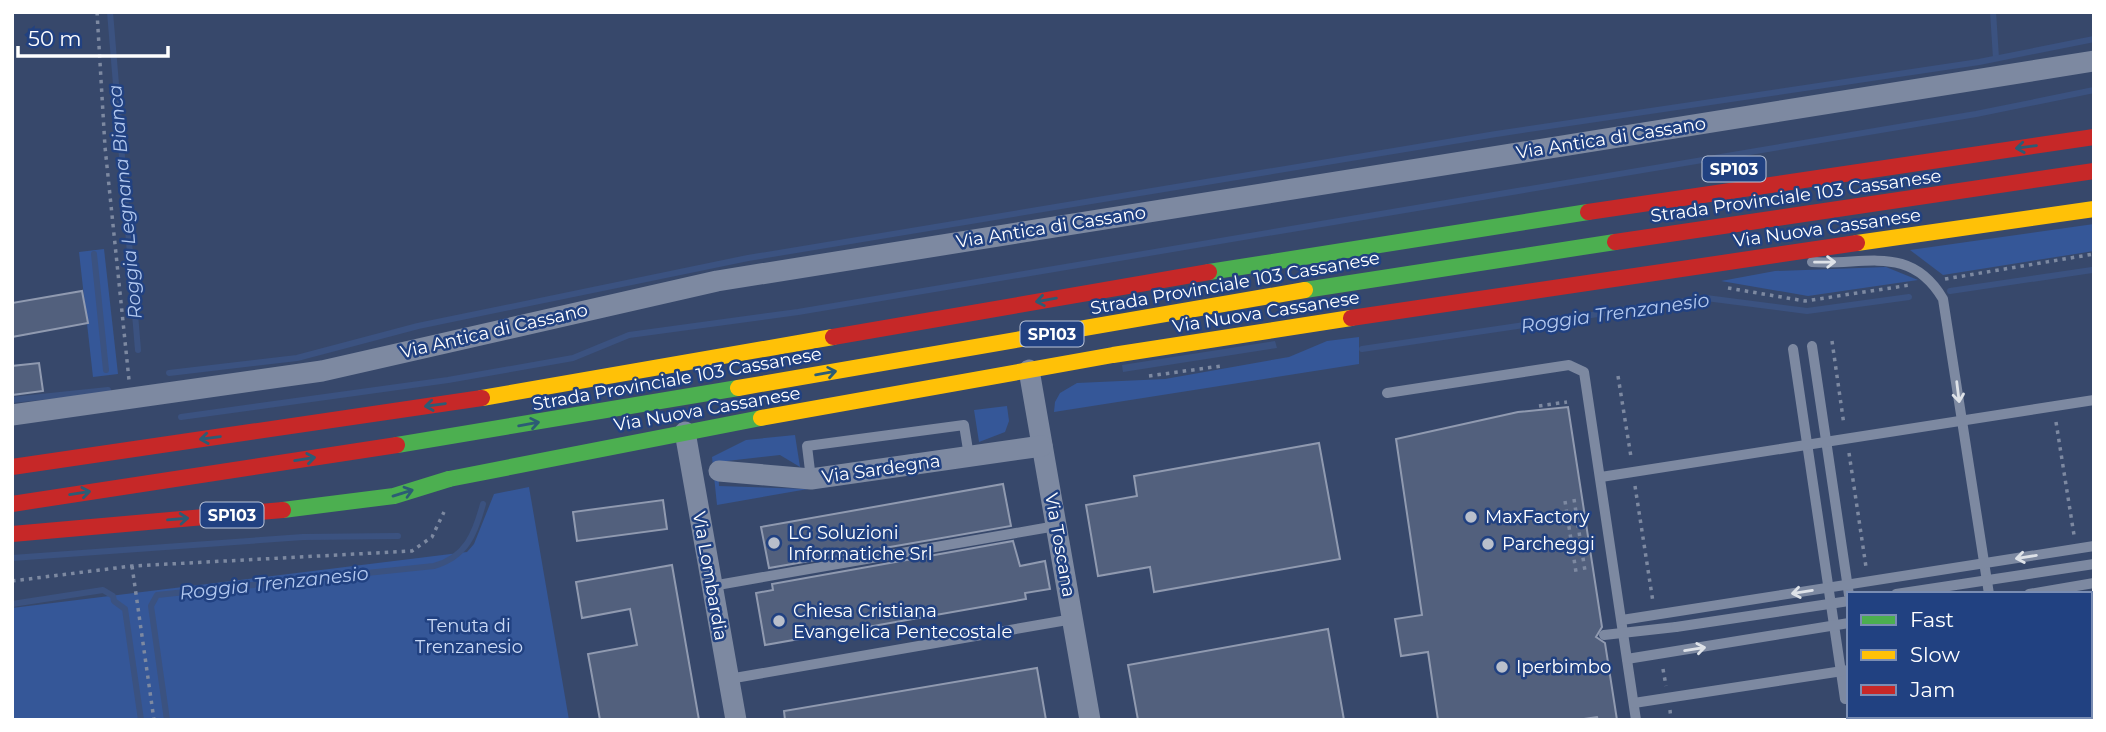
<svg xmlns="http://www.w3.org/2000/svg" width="2106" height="732" font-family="Montserrat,sans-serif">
  <rect width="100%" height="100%" fill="#37486b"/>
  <!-- green -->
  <g fill="#355798">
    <polygon points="2094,224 2094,251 1943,275 1910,250"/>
    <polygon points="104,249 118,374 93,377 79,252"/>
    <polygon points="1886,267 1918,280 1808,296 1721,281 1775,271"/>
    <polygon points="1359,337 1359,364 1054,412 1055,402 1060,393 1077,383 1165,379 1289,357 1327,341"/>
    <polygon points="1007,406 1009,421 1005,432 979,442 974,410"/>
    <polygon points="795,435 800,467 780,455 718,462 719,486 808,489 717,505 712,457 746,440"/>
    <polygon points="529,487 569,720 12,720 12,608 467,552 474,544 494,494"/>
  </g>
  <!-- water -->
  <polygon fill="#3b5280" points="1275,341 1277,348 1123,372 1122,365"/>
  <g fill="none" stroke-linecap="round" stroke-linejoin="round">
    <!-- stream -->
    <g stroke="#3b5280" stroke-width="6">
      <polyline points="110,12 138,350"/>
      <polyline points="1993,12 1996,58"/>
      <polyline points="94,254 106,370"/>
      <polyline points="1950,291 2092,270"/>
      <polyline points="1362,349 1706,298 1807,311 1909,297"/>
      <polyline points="169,373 297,358 418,326 748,258 1496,134 1979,62 2094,39"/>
      <polyline points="12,400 108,390"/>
      <polyline points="181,417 448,380 573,358 629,335 798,312 1976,114 2094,90"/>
      <polyline points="12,558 303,537 398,536"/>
      <polyline points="12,604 103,590 113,596 114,601 125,609 141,720"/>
      <path d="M167 720 151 606 157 595 434 566C466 557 475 534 483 504"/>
    </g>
  </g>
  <!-- building -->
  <g fill="#52607d" stroke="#909ab0" stroke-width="2">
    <polygon points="82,291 88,323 12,337 12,303"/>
    <polygon points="39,363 43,391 12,395 12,366"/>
    <polygon points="1568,407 1602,627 1596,637 1605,643 1617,720 1598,720 1597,717 1577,720 1438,720 1428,652 1401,656 1395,619 1422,615 1396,439 1518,412"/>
    <polygon points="1319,443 1340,559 1154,592 1150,567 1098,576 1086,505 1137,496 1134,476"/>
    <polygon points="1003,484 1011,526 769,568 761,527"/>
    <polygon points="663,500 667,529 577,541 573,512"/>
    <polygon points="1013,541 1020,566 1045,561 1050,589 1025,593 1026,599 765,645 756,593 773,590 772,584"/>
    <polygon points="672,565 699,720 600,720 588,654 637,645 630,609 582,618 576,582"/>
    <polygon points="1328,629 1344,720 1138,720 1128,665"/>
    <polygon points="1037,668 1046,720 785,720 784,711"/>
  </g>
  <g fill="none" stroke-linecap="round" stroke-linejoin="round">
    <!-- path -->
    <g stroke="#7d89a1" stroke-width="3.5" stroke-dasharray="3.5 5" stroke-linecap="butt">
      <polyline points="97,12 105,147 129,380"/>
      <polyline points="1945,279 2094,254"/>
      <polyline points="1728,288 1805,301 1910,285"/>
      <polyline points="1832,341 1844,425"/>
      <polyline points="1149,376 1221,366"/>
      <polyline points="1618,376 1631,457"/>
      <polyline points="1539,406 1567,402"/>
      <polyline points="2056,422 2074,535"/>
      <polyline points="1849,453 1866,567"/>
      <polyline points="1635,486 1653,602"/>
      <polyline points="1574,499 1585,571"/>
      <polyline points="1565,501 1576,572"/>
      <polyline points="132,566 154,720"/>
      <polyline points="12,581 132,566 412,551 432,537 444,512"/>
      <polyline points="2091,645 2094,665"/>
      <polyline points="1663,669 1666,686"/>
      <polyline points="1670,710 1671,720"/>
    </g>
    <!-- lane -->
    <g stroke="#7d89a1" stroke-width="10">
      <path d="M1812 262C1864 266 1910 243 1943 299L1989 594"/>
      <polyline points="1812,346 1849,595"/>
      <polyline points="1793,349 1845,699"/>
      <polyline points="1387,393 1569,365 1584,372 1636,720"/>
      <polyline points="1601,477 2094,400"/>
      <polyline points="811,479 807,446 964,425 969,456"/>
      <polyline points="712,586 1056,526"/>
      <polyline points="2029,594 2094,583"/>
      <polyline points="1622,620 2094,546"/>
      <polyline points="2090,632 2094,632"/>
      <polyline points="1604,635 1676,627"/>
      <polyline points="1627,659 1849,623"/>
      <polyline points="729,679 1073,619"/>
      <polyline points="1634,703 1849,670"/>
    </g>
    <!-- street -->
    <g stroke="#7d89a1" stroke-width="21">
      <polyline points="1029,370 1090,720"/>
      <polyline points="12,415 322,371 717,281 2094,61"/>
      <polyline points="685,432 736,720"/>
      <polyline points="719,471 811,479 1042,446"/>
    </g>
    <!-- fast -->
    <g stroke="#4caf50" stroke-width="16">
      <polyline points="1209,272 1588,212"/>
      <polyline points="1305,290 1615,242"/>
      <polyline points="397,445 738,388"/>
      <polyline points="449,479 761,418"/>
      <polyline points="283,510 394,496 449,479"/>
    </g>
    <!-- slow -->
    <g stroke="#ffc107" stroke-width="16">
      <polyline points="1857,243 2094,209"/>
      <polyline points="738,388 1305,290"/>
      <polyline points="482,398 833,337"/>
      <polyline points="761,418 1113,355 1351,318"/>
    </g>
    <!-- jam -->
    <g stroke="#c62828" stroke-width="16">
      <polyline points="1588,212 2094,137"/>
      <polyline points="1615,242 2094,171"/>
      <polyline points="1351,318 1857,243"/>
      <polyline points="833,337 1209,272"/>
      <polyline points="12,467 482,398"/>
      <polyline points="12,504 397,445"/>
      <polyline points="12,534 283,510"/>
    </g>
    <!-- lane-bridge -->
    <g stroke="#7d89a1" stroke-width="10">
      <polyline points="1896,594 2094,564"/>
      <polyline points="1676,627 1849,601"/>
    </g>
  </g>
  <!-- one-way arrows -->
  <defs><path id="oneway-shaft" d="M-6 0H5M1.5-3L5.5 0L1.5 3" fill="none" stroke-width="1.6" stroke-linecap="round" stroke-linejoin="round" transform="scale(1.75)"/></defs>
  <g stroke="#2c5c75">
    <use href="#oneway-shaft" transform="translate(2026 147) rotate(172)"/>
    <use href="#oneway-shaft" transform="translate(1046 300) rotate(170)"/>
    <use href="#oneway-shaft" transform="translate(826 373) rotate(-10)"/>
    <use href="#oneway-shaft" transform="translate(435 405) rotate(172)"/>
    <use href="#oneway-shaft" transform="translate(529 424) rotate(-10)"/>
    <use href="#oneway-shaft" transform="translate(210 438) rotate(172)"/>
    <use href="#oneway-shaft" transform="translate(305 459) rotate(-9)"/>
    <use href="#oneway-shaft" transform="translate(80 493) rotate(-9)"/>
    <use href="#oneway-shaft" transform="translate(403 493) rotate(-17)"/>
    <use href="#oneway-shaft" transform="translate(178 519) rotate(-5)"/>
  </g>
  <g stroke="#dee2e8">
    <use href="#oneway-shaft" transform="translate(1825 262) rotate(-1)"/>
    <use href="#oneway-shaft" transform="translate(1958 392) rotate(83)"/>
    <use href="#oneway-shaft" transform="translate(2026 557) rotate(171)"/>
    <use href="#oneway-shaft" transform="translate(1802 592) rotate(171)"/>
    <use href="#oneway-shaft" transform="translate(1695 649) rotate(-9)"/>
  </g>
  <!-- markers -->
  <g fill="#b9bfcb" stroke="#214181" stroke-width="2.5">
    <circle cx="1471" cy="517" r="7"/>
    <circle cx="774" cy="543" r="7"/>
    <circle cx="1488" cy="544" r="7"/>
    <circle cx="779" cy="621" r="7"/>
    <circle cx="1502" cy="667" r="7"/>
  </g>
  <g text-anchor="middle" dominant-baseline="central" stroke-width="5" stroke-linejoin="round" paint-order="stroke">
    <!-- shield labels -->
    <g fill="#214181" stroke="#bcc6d9" stroke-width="2">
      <rect x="1702.5" y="156.5" width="63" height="25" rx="5"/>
      <rect x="1020.5" y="321.5" width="63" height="25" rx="5"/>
      <rect x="200.5" y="502.5" width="63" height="25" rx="5"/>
    </g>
    <g font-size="16" font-weight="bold" fill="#fff">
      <text x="1734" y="169">SP103</text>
      <text x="1052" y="334">SP103</text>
      <text x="232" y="515">SP103</text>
    </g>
    <!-- street labels -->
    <g font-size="18" fill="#fff" stroke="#214181">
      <text transform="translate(1611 138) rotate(-9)">Via Antica di Cassano</text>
      <text transform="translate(1796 196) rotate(-8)">Strada Provinciale 103 Cassanese</text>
      <text transform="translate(1051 227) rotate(-9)">Via Antica di Cassano</text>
      <text transform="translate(1827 228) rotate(-8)">Via Nuova Cassanese</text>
      <text transform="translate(1235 283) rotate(-10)">Strada Provinciale 103 Cassanese</text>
      <text transform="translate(1266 312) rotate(-9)">Via Nuova Cassanese</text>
      <text transform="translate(494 331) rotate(-13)">Via Antica di Cassano</text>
      <text transform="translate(677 379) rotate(-10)">Strada Provinciale 103 Cassanese</text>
      <text transform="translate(707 409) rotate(-10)">Via Nuova Cassanese</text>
      <text transform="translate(881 469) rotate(-8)">Via Sardegna</text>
      <text transform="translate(1060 545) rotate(80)">Via Toscana</text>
      <text transform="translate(710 576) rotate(80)">Via Lombardia</text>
    </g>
    <!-- poi labels -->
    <g font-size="18" fill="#fff" stroke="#214181" text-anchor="start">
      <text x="1485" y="517">MaxFactory</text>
      <text x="788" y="533">LG Soluzioni<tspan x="788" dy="21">Informatiche Srl</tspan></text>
      <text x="1502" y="544">Parcheggi</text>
      <text x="793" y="611">Chiesa Cristiana<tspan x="793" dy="21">Evangelica Pentecostale</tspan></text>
      <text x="1516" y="667">Iperbimbo</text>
    </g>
    <!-- park labels -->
    <g font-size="18" fill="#cbdaf6" stroke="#214181">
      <text x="469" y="626">Tenuta di<tspan x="469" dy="21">Trenzanesio</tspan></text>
    </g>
    <!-- water labels -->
    <g font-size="19" font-style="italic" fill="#b2c8ef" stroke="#214181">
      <text transform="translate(125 202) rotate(-95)">Roggia Legnana Bianca</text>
      <text transform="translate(1615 313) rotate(-8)">Roggia Trenzanesio</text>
      <text transform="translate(274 583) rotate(-6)">Roggia Trenzanesio</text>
    </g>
  </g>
  <!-- border -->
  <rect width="2106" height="732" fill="none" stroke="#ffffff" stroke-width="28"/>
  <!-- legend -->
  <rect x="1847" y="592" width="245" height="126" fill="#214181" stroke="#7a8db3" stroke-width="2"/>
  <rect x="1861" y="615" width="35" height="10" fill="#4caf50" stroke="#7a8db3" stroke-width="2"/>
  <text x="1910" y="627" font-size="21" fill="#ffffff">Fast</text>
  <rect x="1861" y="650" width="35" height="10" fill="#ffc107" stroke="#7a8db3" stroke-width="2"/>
  <text x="1910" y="662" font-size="21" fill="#ffffff">Slow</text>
  <rect x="1861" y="685" width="35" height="10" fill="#c62828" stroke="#7a8db3" stroke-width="2"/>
  <text x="1910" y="697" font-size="21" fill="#ffffff">Jam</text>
  <!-- scale -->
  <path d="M18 46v10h150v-10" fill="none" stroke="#ffffff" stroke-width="3.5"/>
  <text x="28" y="46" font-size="21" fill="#ffffff" stroke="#214181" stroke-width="5" paint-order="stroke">50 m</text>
</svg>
